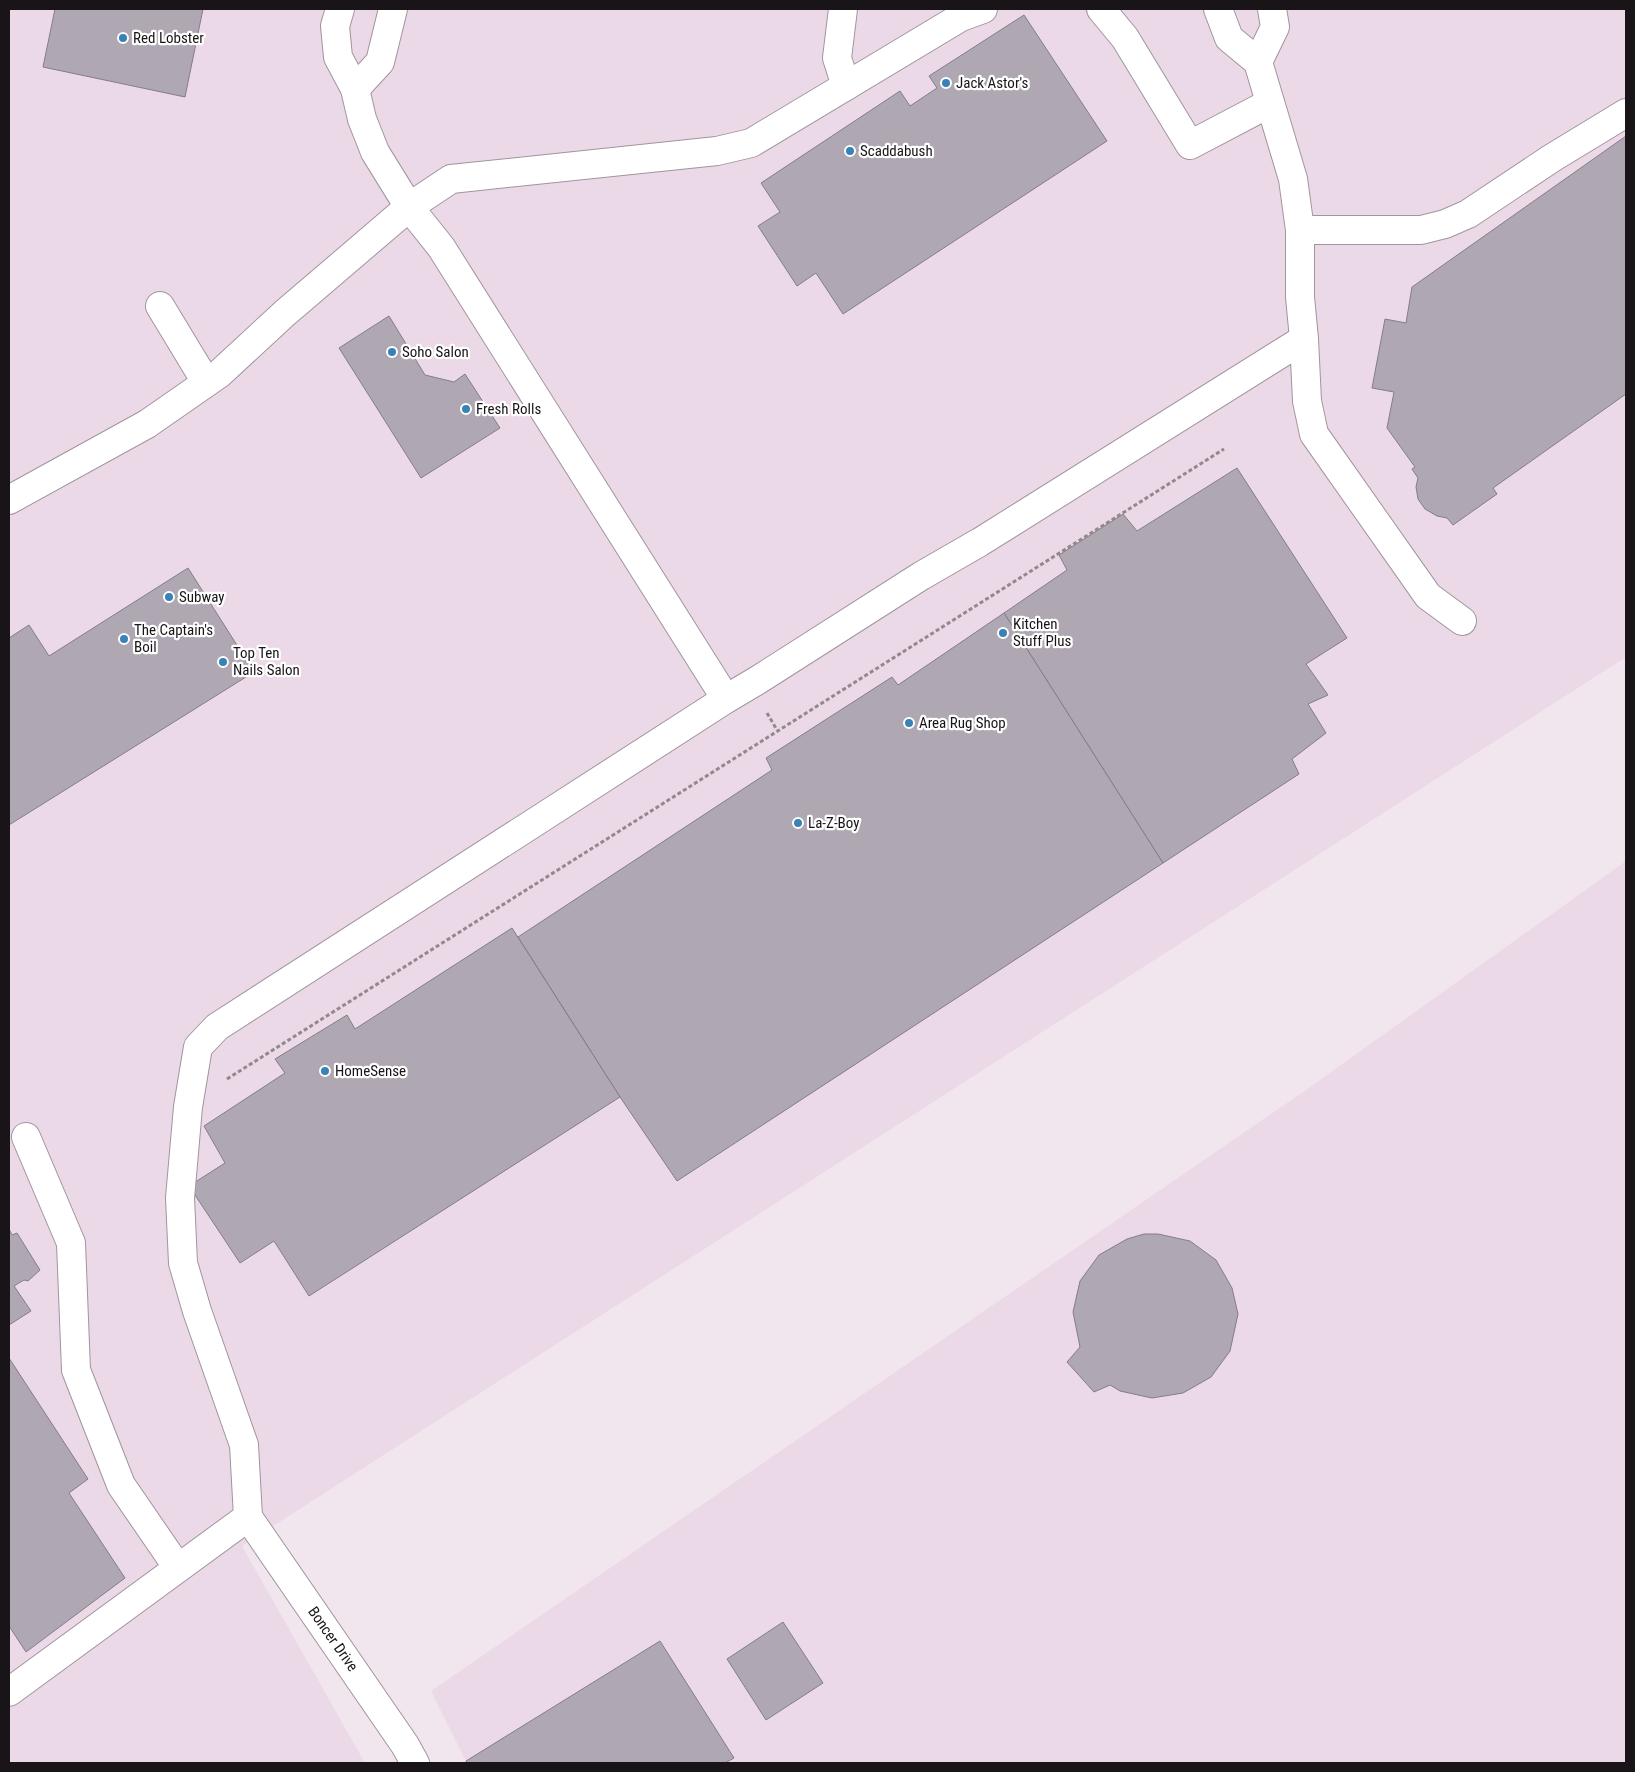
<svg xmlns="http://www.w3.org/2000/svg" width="1635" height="1772" font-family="'Roboto Condensed',sans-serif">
  <rect width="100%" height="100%" fill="#f1e5ee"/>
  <!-- built -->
  <g fill="#ecd9e7">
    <polygon points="9,9 1626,9 1626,657 242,1546 365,1763 9,1763"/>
    <polygon points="1626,861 1626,1763 467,1763 431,1691 1306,1090"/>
  </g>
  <!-- building -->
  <g fill="#afa7b2" stroke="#847d87">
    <polygon points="55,9 203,9 185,97 43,67"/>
    <polygon points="1024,15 1107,141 843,314 816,273 797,286 758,226 780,212 761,183 900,91 910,106 937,88 929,76"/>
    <polygon points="1626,136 1626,394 1493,488 1497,494 1453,525 1447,518 1437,516 1425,509 1418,499 1416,487 1418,478 1412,469 1415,467 1387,428 1394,392 1372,388 1385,319 1406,323 1412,287"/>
    <polygon points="389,316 425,375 454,382 465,374 500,428 421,478 339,348"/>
    <polygon points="1237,468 1347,638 1306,664 1328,695 1308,704 1326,733 1292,759 1299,774 1163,863 1004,613 1067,570 1059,555 1123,514 1137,531"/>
    <polygon points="188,568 254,672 9,825 9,638 29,625 49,656"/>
    <polygon points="1004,613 1163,863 677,1181 620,1097 518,937 772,770 766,758 892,677 898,685"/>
    <polygon points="512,928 620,1097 309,1296 274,1241 240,1263 189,1186 225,1163 204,1126 285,1073 275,1059 347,1015 355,1029"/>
    <polygon points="9,1229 12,1235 17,1233 40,1270 28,1281 24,1280 14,1286 31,1311 9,1325"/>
    <polygon points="1144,1234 1158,1234 1190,1241 1216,1260 1232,1288 1238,1314 1230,1351 1211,1377 1183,1393 1152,1398 1120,1391 1110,1385 1094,1392 1067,1362 1080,1347 1073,1312 1080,1281 1099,1255 1127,1239"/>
    <polygon points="9,1358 88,1479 69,1493 125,1578 26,1652 9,1626"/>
    <polygon points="783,1622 823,1683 766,1720 727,1659"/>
    <polygon points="660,1641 734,1758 725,1763 467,1763 466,1761"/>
  </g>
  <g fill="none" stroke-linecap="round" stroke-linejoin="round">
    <defs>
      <g id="minor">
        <polyline points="340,9 335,26 338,57 355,89 362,119 375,152 409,207 441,247 726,699"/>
        <polyline points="843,9 837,58 846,86"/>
        <polyline points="1101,9 1125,38 1190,145 1270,103"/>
        <polyline points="1218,9 1229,38 1258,62 1293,179 1300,230 1300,297 1304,339 1307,401 1314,434 1428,596 1462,621"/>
        <polyline points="1258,62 1275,27 1272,9"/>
        <polyline points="355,89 380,62 393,9"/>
        <polyline points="1300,230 1421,230 1445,224 1468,214 1552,158 1626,113"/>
        <polyline points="160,306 206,382"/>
        <polyline points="9,500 147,424 219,374 285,313 409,207 451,179 717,151 751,143 961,17 983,9"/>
        <polyline points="26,1137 71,1243 76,1370 121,1485 178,1568"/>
        <polyline points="248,1517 244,1445 197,1311 183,1263 180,1198 188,1107 198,1047 217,1027 726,699 758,680 921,576 980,542 1304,339"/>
        <polyline points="248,1517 405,1745 415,1763"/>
        <polyline points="9,1692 248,1517"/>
      </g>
    </defs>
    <!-- minor casing -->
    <use href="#minor" stroke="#a0959d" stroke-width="30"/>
    <!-- path -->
    <g stroke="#91898f" stroke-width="3" stroke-dasharray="4 2.5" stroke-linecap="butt">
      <polyline points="767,713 777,730"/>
      <polyline points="227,1079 1224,449"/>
    </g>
    <!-- minor -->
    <use href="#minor" stroke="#fff" stroke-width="28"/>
  </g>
  <!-- markers -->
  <g fill="#3a81b6" stroke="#fff" stroke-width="2">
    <circle cx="123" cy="38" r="5"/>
    <circle cx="946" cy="83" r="5"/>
    <circle cx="850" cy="151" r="5"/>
    <circle cx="392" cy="352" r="5"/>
    <circle cx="466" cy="409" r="5"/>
    <circle cx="169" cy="597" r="5"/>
    <circle cx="1003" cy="633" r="5"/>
    <circle cx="124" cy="639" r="5"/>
    <circle cx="223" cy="662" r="5"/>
    <circle cx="909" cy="723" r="5"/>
    <circle cx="798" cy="823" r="5"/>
    <circle cx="325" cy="1071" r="5"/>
  </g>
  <g text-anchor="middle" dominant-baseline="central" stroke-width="4.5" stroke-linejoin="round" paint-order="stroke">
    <!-- poi labels -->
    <g font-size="15" fill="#181417" stroke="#fff" text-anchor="start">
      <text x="133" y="38">Red Lobster</text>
      <text x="956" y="83">Jack Astor's</text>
      <text x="860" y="151">Scaddabush</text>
      <text x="402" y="352">Soho Salon</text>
      <text x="476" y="409">Fresh Rolls</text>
      <text x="179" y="597">Subway</text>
      <text x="1013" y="624">Kitchen<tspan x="1013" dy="17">Stuff Plus</tspan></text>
      <text x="134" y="630">The Captain's<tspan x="134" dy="17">Boil</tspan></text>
      <text x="233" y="653">Top Ten<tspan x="233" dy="17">Nails Salon</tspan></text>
      <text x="919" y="723">Area Rug Shop</text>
      <text x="808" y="823">La-Z-Boy</text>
      <text x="335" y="1071">HomeSense</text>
    </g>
    <!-- street labels -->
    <g font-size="15" fill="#181417" stroke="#fff">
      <text transform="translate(333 1639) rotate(55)">Boncer Drive</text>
    </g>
  </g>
  <!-- border -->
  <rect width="1635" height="1772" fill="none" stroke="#181417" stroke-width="20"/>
</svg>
